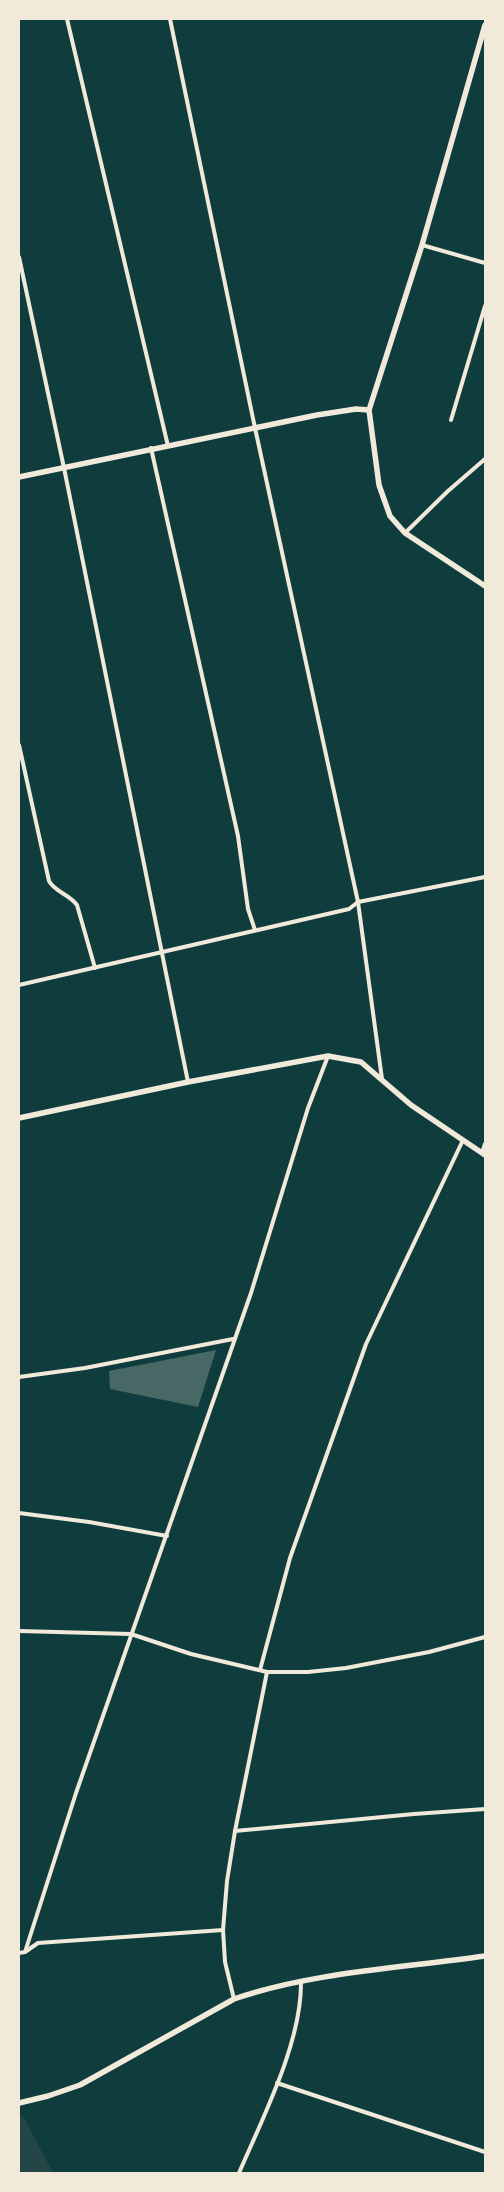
<svg xmlns="http://www.w3.org/2000/svg" width="504" height="2192" font-family="'Sofia Sans Condensed',sans-serif">
  <rect width="100%" height="100%" fill="#0f3d3e"/>
  <!-- green -->
  <polygon fill="#244646" points="23,2116 53,2173 19,2173 19,2117"/>
  <!-- building -->
  <polygon fill="#486865" points="216,1350 198,1407 110,1389 109,1371"/>
  <g fill="none" stroke-linecap="round" stroke-linejoin="round">
    <!-- minor -->
    <g stroke="#f1e9da" stroke-width="4">
      <polyline points="67,19 168,446"/>
      <polyline points="170,19 255,428 358,902 382,1079"/>
      <polyline points="422,245 485,263"/>
      <polyline points="19,257 64,468 188,1082"/>
      <polyline points="451,420 485,306"/>
      <polyline points="151,448 238,836 248,909 255,930"/>
      <polyline points="405,533 448,491 485,459"/>
      <path d="M19 745 49 881C55 892 69 894 77 905L95 968"/>
      <polyline points="19,985 349,909 358,902 485,877"/>
      <polyline points="482,1153 485,1144"/>
      <polyline points="19,1377 85,1368 233,1339"/>
      <polyline points="19,1513 89,1522 167,1536"/>
      <polyline points="19,1631 131,1634 191,1654 267,1672 308,1672 346,1668 429,1652 485,1637"/>
      <polyline points="260,1670 290,1558 366,1344 463,1140"/>
      <polyline points="235,1831 414,1814 485,1809"/>
      <polyline points="25,1952 38,1943 223,1930"/>
      <polyline points="19,1953 25,1952 76,1793 251,1293 308,1108 328,1056"/>
      <polyline points="234,1999 225,1962 223,1930 227,1881 235,1831 267,1672"/>
      <polyline points="277,2083 485,2152"/>
      <path d="M239 2173C263 2117 302 2042 301 1981"/>
    </g>
    <!-- secondary -->
    <g stroke="#f1e9da" stroke-width="5.5">
      <polyline points="485,25 422,245 369,410 379,485 390,516 405,533 485,586"/>
      <polyline points="19,477 317,415 356,409 369,410"/>
      <polyline points="19,1118 188,1082 328,1056 361,1062 411,1105 485,1155"/>
      <path d="M19 2103 48 2096 80 2085 234 1999C312 1972 403 1968 485 1956"/>
    </g>
  </g>
  <!-- border -->
  <rect width="504" height="2192" fill="none" stroke="#f1e9da" stroke-width="40"/>
</svg>
